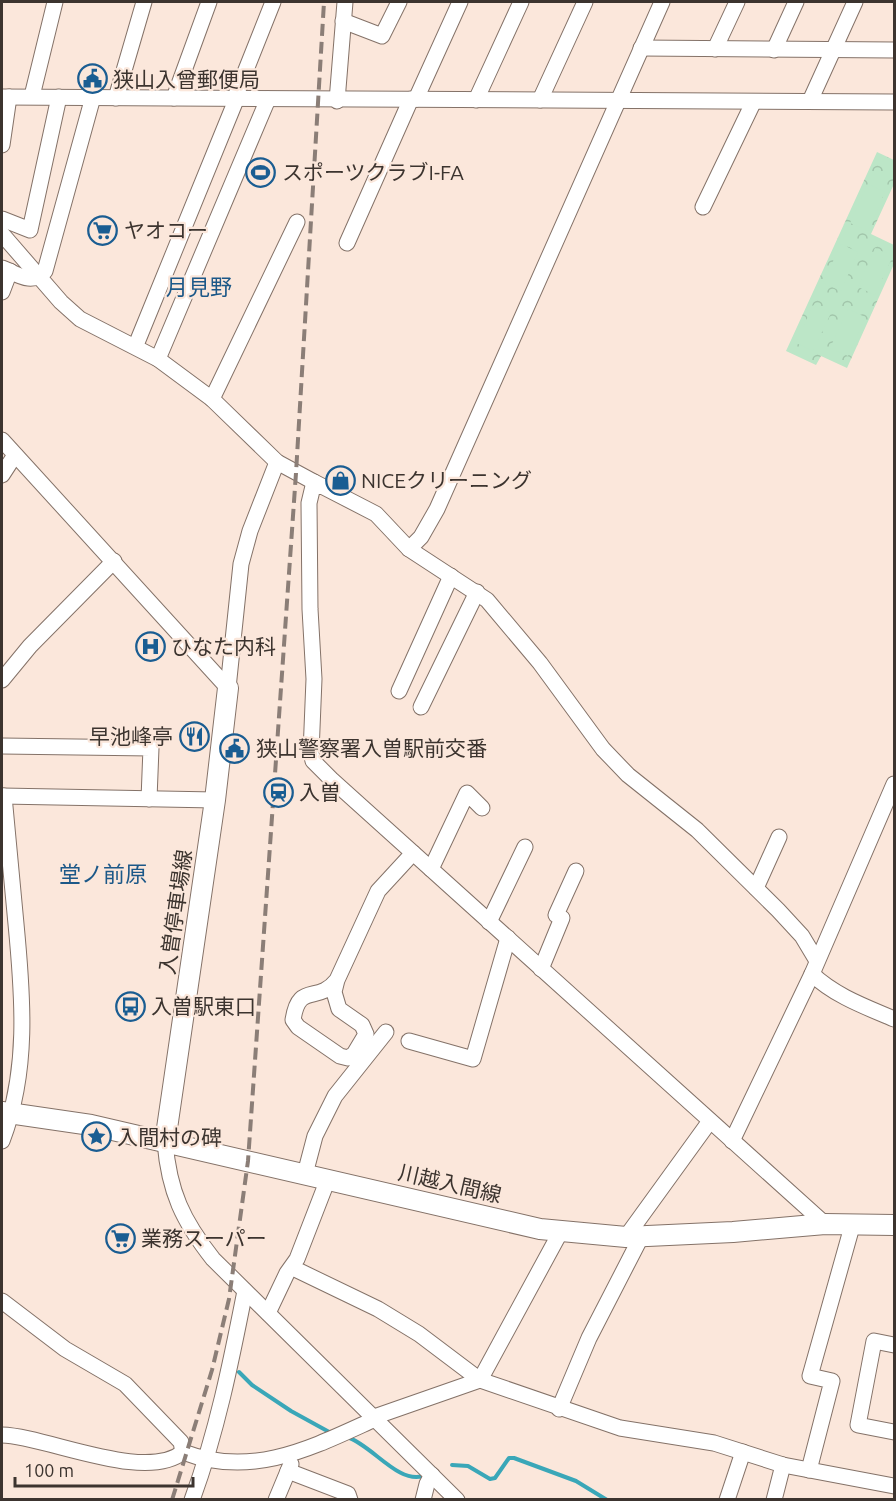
<svg xmlns="http://www.w3.org/2000/svg" width="896" height="1501" font-family="Ubuntu,'Noto Sans JP',sans-serif">
  <defs>
    <pattern id="park-crowns" width="20" height="18" patternUnits="userSpaceOnUse" patternTransform="scale(1.5)"><rect width="20" height="18" fill="#bce6c7"/><path d="M2 6a3 3 0 1 1 6 0M12 15a3 3 0 1 1 6 0" fill="none" stroke="#a2c6ab"/></pattern>
  </defs>
  <rect width="100%" height="100%" fill="#fbe7db"/>
  <!-- park -->
  <polygon fill="url(#park-crowns)" points="877,152 894,160 894,184 871,234 894,245 894,264 847,368 821,356 816,365 786,351"/>
  <!-- pitch -->
  <g fill="#bce6c7">
    <polygon points="868,184 885,192 868,231 850,223"/>
    <polygon points="841,244 858,252 841,291 823,283"/>
    <polygon points="875,248 893,256 875,295 858,287"/>
    <polygon points="813,305 831,313 813,351 796,343"/>
    <polygon points="848,309 865,317 848,356 830,348"/>
  </g>
  <g fill="none" stroke-linecap="round" stroke-linejoin="round">
    <!-- stream -->
    <g stroke="#3aa7b8" stroke-width="4">
      <polyline points="239,1372 252,1385 291,1411 331,1433"/>
      <path d="M347 1437C372 1445 398 1484 423 1476"/>
      <polyline points="452,1465 468,1466 490,1479 495,1478 509,1458 514,1458 576,1481 607,1500"/>
    </g>
    <defs>
      <g id="minor">
        <polyline points="343,21 382,36 399,2"/>
        <polyline points="641,48 894,50"/>
        <polyline points="715,49 737,2"/>
        <polyline points="774,50 796,2"/>
        <polyline points="32,96 55,2"/>
        <polyline points="2,97 894,102"/>
        <polyline points="116,98 144,2"/>
        <polyline points="174,98 209,2"/>
        <polyline points="416,99 460,2"/>
        <polyline points="234,100 273,2"/>
        <polyline points="476,100 521,2"/>
        <polyline points="540,100 585,2"/>
        <polyline points="337,101 345,2"/>
        <polyline points="810,101 855,2"/>
        <polyline points="2,145 9,97"/>
        <polyline points="703,207 753,103"/>
        <polyline points="2,219 30,230 59,97"/>
        <polyline points="2,234 61,302 80,319 158,359 212,399 277,462 314,482"/>
        <polyline points="347,243 411,99"/>
        <path d="M2 268C17 274 32 286 45 271L93 97"/>
        <polyline points="2,292 10,271"/>
        <polyline points="136,345 236,100"/>
        <polyline points="158,359 268,99"/>
        <polyline points="212,399 297,222"/>
        <polyline points="2,440 228,688"/>
        <polyline points="2,475 15,455"/>
        <polyline points="409,549 421,537 437,509 662,2"/>
        <polyline points="2,680 30,646 114,561"/>
        <polyline points="228,688 241,564 250,531 277,462"/>
        <polyline points="399,691 451,576"/>
        <polyline points="421,707 477,592"/>
        <polyline points="2,746 151,748 149,799"/>
        <polyline points="2,796 215,800"/>
        <polyline points="431,869 467,793 482,808"/>
        <polyline points="756,888 779,837"/>
        <polyline points="489,922 525,847"/>
        <polyline points="817,961 802,936 778,910 697,830 628,775 603,749 540,663 487,600 409,549 376,514 314,482 309,503 310,609 314,679 311,753 313,761 331,779 825,1224"/>
        <polyline points="541,969 562,918 556,915 576,871"/>
        <path d="M812 974C835 996 866 1007 894 1019"/>
        <path d="M337 980C317 1005 299 981 293 1020L298 1027 340 1056 348 1058 354 1054 366 1034 362 1025 339 1009 334 992 337 980 378 891 413 853"/>
        <polyline points="409,1041 473,1059 508,938"/>
        <path d="M2 1141C29 1071 23 997 16 924 12 881 8 838 4 796"/>
        <polyline points="732,1141 812,974 894,784"/>
        <path d="M165 1142C169 1192 183 1221 213 1259L457 1500"/>
        <polyline points="305,1174 315,1136 335,1096 386,1032"/>
        <polyline points="626,1237 710,1121"/>
        <polyline points="293,1268 378,1309 419,1334 480,1380 620,1428 714,1443 783,1465 894,1486"/>
        <polyline points="2,1301 65,1349 125,1384 181,1442 183,1452"/>
        <polyline points="268,1313 287,1273 297,1259 328,1179"/>
        <polyline points="894,1345 874,1341 858,1425 894,1432"/>
        <polyline points="559,1409 589,1338 641,1237"/>
        <polyline points="374,1417 480,1380 561,1231"/>
        <path d="M2 1435C46 1436 145 1483 183 1452"/>
        <path d="M183 1452C253 1479 313 1447 375 1419"/>
        <polyline points="809,1470 832,1381 810,1376 853,1223"/>
        <polyline points="288,1471 348,1494 350,1500"/>
        <path d="M192 1500C217 1432 231 1362 245 1291"/>
        <polyline points="276,1500 291,1464"/>
        <polyline points="423,1500 427,1484 432,1475"/>
        <polyline points="727,1500 743,1452"/>
        <polyline points="774,1500 783,1465"/>
      </g>
      <g id="major">
        <polyline points="2,1112 91,1125 540,1229 626,1237 733,1232 825,1224 894,1225"/>
        <polyline points="165,1142 215,800 228,688"/>
      </g>
    </defs>
    <!-- minor casing -->
    <use href="#minor" stroke="#847268" stroke-width="17"/>
    <!-- major casing -->
    <use href="#major" stroke="#847268" stroke-width="22"/>
    <!-- minor -->
    <use href="#minor" stroke="#fff" stroke-width="15"/>
    <!-- major -->
    <use href="#major" stroke="#fff" stroke-width="20"/>
    <!-- rail -->
    <polyline stroke="#8b7e77" stroke-width="4" stroke-dasharray="12 6" stroke-linecap="butt" points="172,1500 212,1370 229,1299 248,1161 296,473 324,2"/>
  </g>
  <!-- icons -->
  <defs>
    <symbol id="civic-ring" viewBox="-11 -11 22 22"><circle r="9.5" fill="#fbe7db" stroke="#1a5d92" stroke-width="1.5"/><path d="M-.6-6.5H3V-4.5H.6V-3L4-1V1h2V6H-6V1h2V-1L-.6-3ZM-1.2 2.5V6h2.4V2.5Z" fill="#1a5d92"/></symbol>
    <symbol id="stadium-ring" viewBox="-11 -11 22 22"><circle r="9.5" fill="#fbe7db" stroke="#1a5d92" stroke-width="1.5"/><path d="M0-5a6.5 5 0 1 0 0 10a6.5 5 0 1 0 0-10ZM-3.5-1.8h7v3.6h-7Z" fill="#1a5d92"/></symbol>
    <symbol id="supermarket-ring" viewBox="-11 -11 22 22"><circle r="9.5" fill="#fbe7db" stroke="#1a5d92" stroke-width="1.5"/><path d="M-6-5.5h2.5l.6 2H6L4.5 2H-2.5L-4.4-4H-6ZM-1.5 3.2a1.3 1.3 0 1 0 .1 0ZM3 3.2a1.3 1.3 0 1 0 .1 0Z" fill="#1a5d92"/></symbol>
    <symbol id="shop-ring" viewBox="-11 -11 22 22"><circle r="9.5" fill="#fbe7db" stroke="#1a5d92" stroke-width="1.5"/><path d="M-5-2.5h2.3a2.7 3.5 0 0 1 5.4 0H5L5.5 6h-11ZM-1.5-2.5h3a1.5 2.3 0 0 0-3 0Z" fill="#1a5d92"/></symbol>
    <symbol id="hospital-ring" viewBox="-11 -11 22 22"><circle r="9.5" fill="#fbe7db" stroke="#1a5d92" stroke-width="1.5"/><path d="M-5-5h3v3.5h4V-5h3V5h-3V1.5h-4V5h-3Z" fill="#1a5d92"/></symbol>
    <symbol id="restaurant-ring" viewBox="-11 -11 22 22"><circle r="9.5" fill="#fbe7db" stroke="#1a5d92" stroke-width="1.5"/><path d="M-5-6h1v4h1v-4h1v4h1v-4h1v5L-1.5 .5V6h-2V.5L-5-1ZM5-6V6H3V1.5H1.5Q1.5-4 5-6Z" fill="#1a5d92"/></symbol>
    <symbol id="station-ring" viewBox="-11 -11 22 22"><circle r="9.5" fill="#fbe7db" stroke="#1a5d92" stroke-width="1.5"/><path d="M-3-6H3Q5-6 5-4V2Q5 4 3 4L4.5 6H3L1.5 4h-3L-3 6H-4.5L-3 4Q-5 4-5 2V-4Q-5-6-3-6ZM-3.5-4v3h7v-3ZM-3.5 1v1.5H-2V1ZM2 1v1.5H3.5V1Z" fill="#1a5d92"/></symbol>
    <symbol id="bus-ring" viewBox="-11 -11 22 22"><circle r="9.5" fill="#fbe7db" stroke="#1a5d92" stroke-width="1.5"/><path d="M-5-6H5V4H4V6H2V4H-2V6H-4V4H-5ZM-3.5-4V0h7V-4ZM-3.5 1.2v1.5H-2V1.2ZM2 1.2v1.5H3.5V1.2Z" fill="#1a5d92"/></symbol>
    <symbol id="sight-ring" viewBox="-11 -11 22 22"><circle r="9.5" fill="#fbe7db" stroke="#1a5d92" stroke-width="1.5"/><path d="M0-6L1.8-2.2L6-1.7L2.9 1.2L3.7 5.4L0 3.3L-3.7 5.4L-2.9 1.2L-6-1.7L-1.8-2.2Z" fill="#1a5d92"/></symbol>
  </defs>
  <g fill-rule="evenodd">
    <use href="#civic-ring" x="76" y="62" width="33" height="33"/>
    <use href="#stadium-ring" x="244" y="156" width="33" height="33"/>
    <use href="#supermarket-ring" x="86" y="214" width="33" height="33"/>
    <use href="#shop-ring" x="324" y="464" width="33" height="33"/>
    <use href="#hospital-ring" x="134" y="630" width="33" height="33"/>
    <use href="#restaurant-ring" x="178" y="720" width="33" height="33"/>
    <use href="#civic-ring" x="218" y="732" width="33" height="33"/>
    <use href="#station-ring" x="262" y="776" width="33" height="33"/>
    <use href="#bus-ring" x="114" y="990" width="33" height="33"/>
    <use href="#sight-ring" x="80" y="1120" width="33" height="33"/>
    <use href="#supermarket-ring" x="104" y="1222" width="33" height="33"/>
  </g>
  <g text-anchor="middle" dominant-baseline="central" stroke-width="4.5" stroke-linejoin="round" paint-order="stroke">
    <!-- poi labels -->
    <g font-size="21" fill="#3c342f" stroke="#fbe7db" text-anchor="start">
      <text x="113" y="79">狭山入曾郵便局</text>
      <text x="282" y="172">スポーツクラブI-FA</text>
      <text x="124" y="230">ヤオコー</text>
      <text x="361" y="480">NICEクリーニング</text>
      <text x="171" y="646">ひなた内科</text>
      <text x="173" y="736" text-anchor="end">早池峰亭</text>
      <text x="256" y="748">狭山警察署入曽駅前交番</text>
      <text x="299" y="792">入曽</text>
      <text x="151" y="1006">入曽駅東口</text>
      <text x="117" y="1137">入間村の碑</text>
      <text x="141" y="1238">業務スーパー</text>
    </g>
    <!-- street labels -->
    <g font-size="21" fill="#3c342f" stroke="#fbe7db">
      <text transform="translate(175 912) rotate(-82)">入曽停車場線</text>
      <text transform="translate(450 1183) rotate(13)">川越入間線</text>
    </g>
    <!-- neighbourhood labels -->
    <g font-size="22" fill="#1c5888" stroke="#fbe7db">
      <text x="199" y="286">月見野</text>
      <text x="103" y="873">堂ノ前原</text>
    </g>
  </g>
  <!-- border -->
  <rect width="896" height="1501" fill="none" stroke="#3c342f" stroke-width="6"/>
  <!-- scale -->
  <path d="M15 1477v9h178v-9" fill="none" stroke="#3c342f" stroke-width="3"/>
  <text x="24" y="1477" font-size="18" fill="#3c342f" stroke="#fbe7db" stroke-width="4.5" paint-order="stroke">100 m</text>
</svg>
